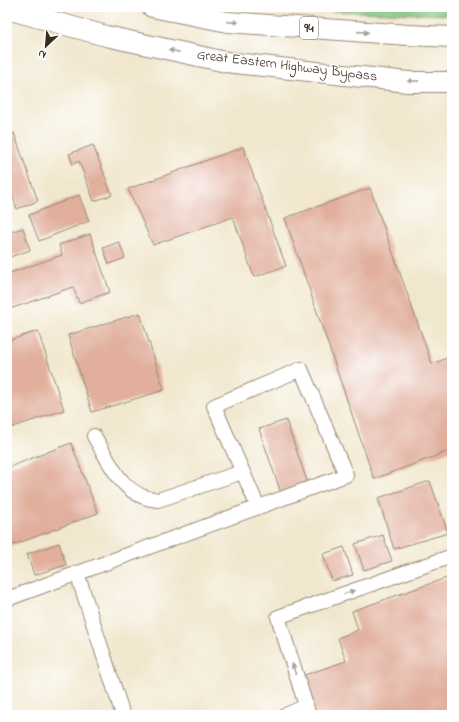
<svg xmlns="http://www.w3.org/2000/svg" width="459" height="722" font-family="'Indie Flower',sans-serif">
  <defs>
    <pattern id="grass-tufts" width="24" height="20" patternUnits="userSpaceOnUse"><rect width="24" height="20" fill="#85c882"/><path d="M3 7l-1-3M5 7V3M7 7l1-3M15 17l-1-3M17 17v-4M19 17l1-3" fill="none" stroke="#6ea36a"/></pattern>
  </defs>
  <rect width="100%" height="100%" fill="#fff"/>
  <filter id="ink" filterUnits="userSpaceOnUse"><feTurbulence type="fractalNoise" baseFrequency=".025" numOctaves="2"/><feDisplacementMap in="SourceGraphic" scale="8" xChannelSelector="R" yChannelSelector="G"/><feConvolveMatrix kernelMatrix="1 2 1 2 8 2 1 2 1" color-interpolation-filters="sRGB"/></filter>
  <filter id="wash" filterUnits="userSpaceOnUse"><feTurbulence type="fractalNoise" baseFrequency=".012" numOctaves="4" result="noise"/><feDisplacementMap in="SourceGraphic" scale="16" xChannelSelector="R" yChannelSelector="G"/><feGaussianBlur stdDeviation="0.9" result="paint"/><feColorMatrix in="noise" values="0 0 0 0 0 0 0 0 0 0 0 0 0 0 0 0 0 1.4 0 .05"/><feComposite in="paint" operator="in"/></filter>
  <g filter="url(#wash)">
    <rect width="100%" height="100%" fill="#f1e7ce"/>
    <!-- grass -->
    <polygon fill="url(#grass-tufts)" stroke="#607950" points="253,7 452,7 452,15 258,9"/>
    <g id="blocks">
      <!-- building -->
      <g fill="#e1af9c">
        <polygon points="14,133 38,201 17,209 7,180 7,136"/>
        <polygon points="93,145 112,195 94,201 79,161 73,164 69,154"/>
        <polygon points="243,147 286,266 254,277 233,217 153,245 128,189"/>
        <polygon points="370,188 432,364 452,356 452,450 374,479 285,218"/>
        <polygon points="79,195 89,221 39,241 29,215"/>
        <polygon points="23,228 30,250 7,258 7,233"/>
        <polygon points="90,234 110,292 79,303 73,287 7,310 7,274 62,255 59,245"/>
        <polygon points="119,242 125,258 109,264 103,248"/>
        <polygon points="140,313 164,390 92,412 68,335"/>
        <polygon points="38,331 64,410 7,429 7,341"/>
        <polygon points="286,420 308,484 281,493 259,429"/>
        <polygon points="71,443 98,513 8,547 7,468"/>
        <polygon points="430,481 448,533 394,549 378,498"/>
        <polygon points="383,535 392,561 364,570 355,544"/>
        <polygon points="59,543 66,565 34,575 27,554"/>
        <polygon points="344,547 353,575 332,581 323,554"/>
        <polygon points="452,576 452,715 316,715 302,676 346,661 338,638 358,630 352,611"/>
      </g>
    </g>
  </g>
  <g filter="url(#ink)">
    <use href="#blocks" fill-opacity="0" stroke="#968876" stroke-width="1"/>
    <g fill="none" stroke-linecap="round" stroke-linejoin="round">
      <defs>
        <g id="minor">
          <path d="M94 436C111 464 122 497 158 500L242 472"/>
          <polyline points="77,573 123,715"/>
          <polyline points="7,599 346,475 301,369 214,406 258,507"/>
          <polyline points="286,715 306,706"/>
          <polyline points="309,715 278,617 452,556"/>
        </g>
        <g id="highway">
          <polyline points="152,7 228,22 408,35 452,37"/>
          <polyline points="7,9 106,36 226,62 408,82 452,82"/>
        </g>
      </defs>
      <!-- minor casing -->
      <use href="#minor" stroke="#968876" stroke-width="16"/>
      <!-- highway casing -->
      <use href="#highway" stroke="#968876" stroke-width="22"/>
      <!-- minor -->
      <use href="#minor" stroke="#fff" stroke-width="14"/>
      <!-- highway -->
      <use href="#highway" stroke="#fff" stroke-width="20"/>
    </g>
    <!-- one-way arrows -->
    <defs><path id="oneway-solid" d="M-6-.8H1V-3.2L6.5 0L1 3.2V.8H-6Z"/></defs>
    <g fill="#a79f9a">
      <use href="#oneway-solid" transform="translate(233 22) rotate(5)"/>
      <use href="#oneway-solid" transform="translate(363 32) rotate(4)"/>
      <use href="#oneway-solid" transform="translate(174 51) rotate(-168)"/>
      <use href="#oneway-solid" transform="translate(413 81) rotate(-179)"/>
      <use href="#oneway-solid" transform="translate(349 592) rotate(-19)"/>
      <use href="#oneway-solid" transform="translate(294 669) rotate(-108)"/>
    </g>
  </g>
  <g text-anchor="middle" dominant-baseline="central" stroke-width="3" stroke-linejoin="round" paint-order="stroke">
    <!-- shield labels -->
    <rect fill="#fff" stroke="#766a62" stroke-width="1" x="300" y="17" width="18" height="22" rx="3"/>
    <g font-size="13" font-weight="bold" fill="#3b2a1e">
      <text x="309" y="28">94</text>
    </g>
    <!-- street labels -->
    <g font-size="14" fill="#3b2a1e" stroke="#fff">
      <text transform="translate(287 66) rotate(7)">Great Eastern Highway Bypass</text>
    </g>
  </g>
  <!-- margin -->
  <rect width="459" height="722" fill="none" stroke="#fff" stroke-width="24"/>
  <!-- north arrow -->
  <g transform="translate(46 46) rotate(206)" stroke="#ffffff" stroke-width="3" paint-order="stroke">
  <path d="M0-3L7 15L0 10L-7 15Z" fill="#3b2a1e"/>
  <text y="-6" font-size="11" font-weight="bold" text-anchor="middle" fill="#3b2a1e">N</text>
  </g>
</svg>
